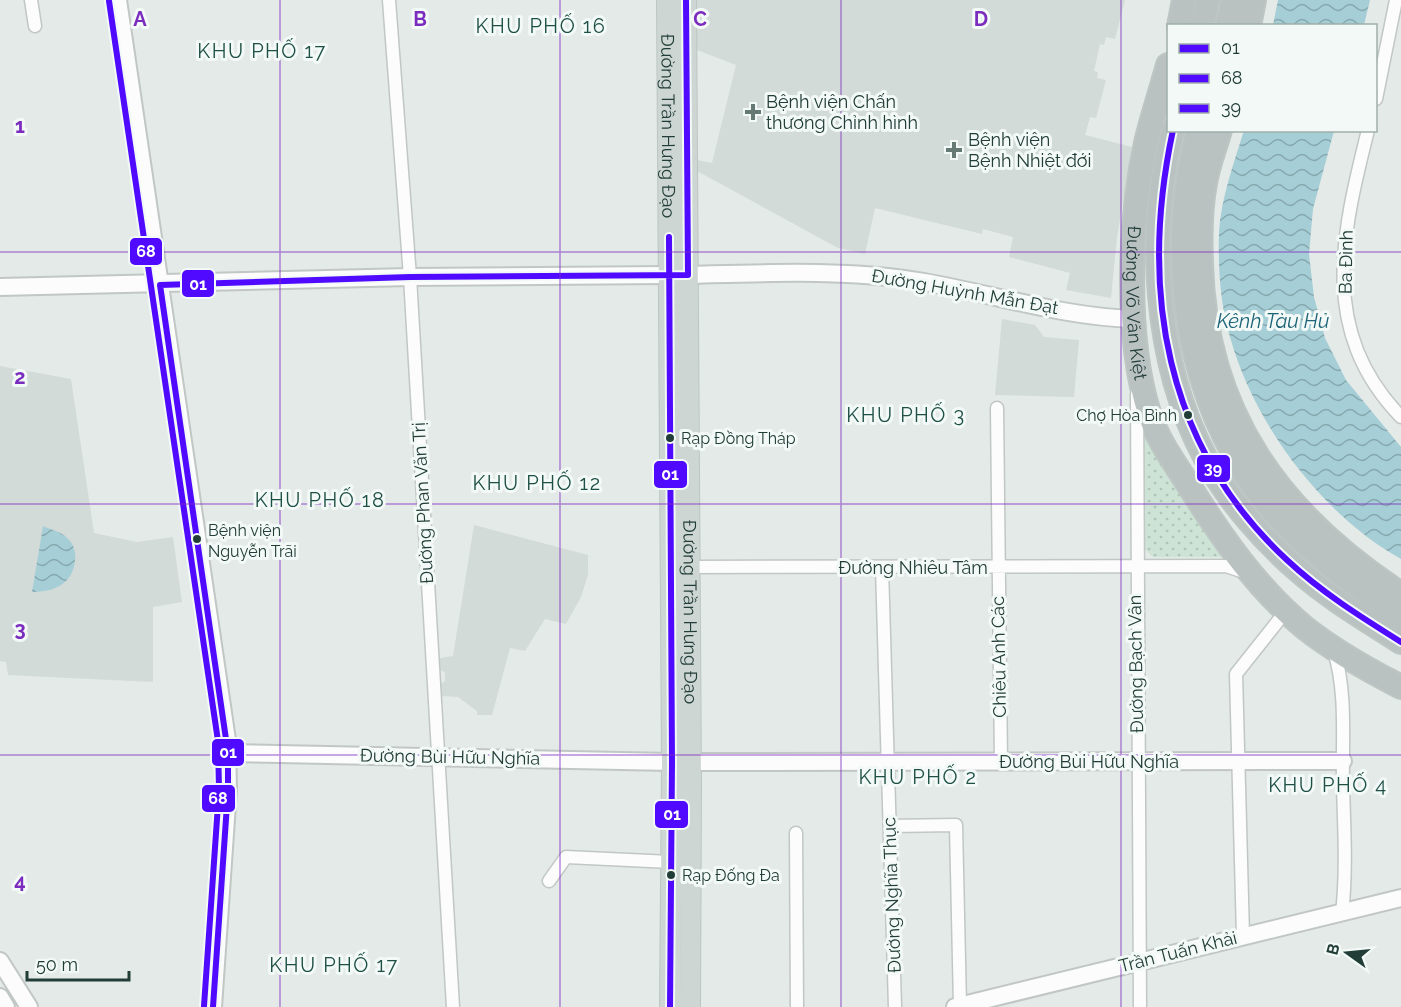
<svg xmlns="http://www.w3.org/2000/svg" width="1401" height="1007" font-family="Raleway,sans-serif">
<defs>
<pattern id="green-dots" width="8" height="8" patternUnits="userSpaceOnUse" patternTransform="scale(1.5)"><rect width="8" height="8" fill="#cde3d5"/><path d="M2 2h.1M6 6h.1" fill="none" stroke="#b0c4b7" stroke-width="1.8" stroke-linecap="round"/></pattern>
<pattern id="water-waves" width="16" height="10" patternUnits="userSpaceOnUse" patternTransform="scale(1.5)"><rect width="16" height="10" fill="#a6ced7"/><path d="M0 5q4-4 8 0t8 0" fill="none" stroke="#87a8af"/></pattern>
</defs>
<rect width="100%" height="100%" fill="#e4eae7"/>
<path fill="#d2dbd7" d="M697,0H1125L1115,39L1106,37L1104,45L1100,44L1094,71L1098,72L1097,78L1106,80L1096,118L1090,117L1085,135L1132,147L1117,237L1111,298L1066,290L1070,273L1009,257L1013,237L983,229L982,234L875,208L865,254L838,248L697,171V160L712,163L736,65L697,50Z
M1002,319L1035,325L1044,337L1079,340L1074,397L995,395Z
M0,366L71,379L94,533L137,542L173,537L182,602L153,607V682L8,675L6,662L0,661Z
M474,525L588,555V575L581,597L566,624L545,619L525,651L510,648L492,715H477V711L458,697L442,696L441,684L445,681V672L440,670V658L453,656Z"/>
<path fill="url(#green-dots)" d="M1142,420L1232,557H1153L1142,547Z"/>
<path fill="url(#water-waves)" d="M1278,0H1370L1364,25H1273Z
M1244,130L1334,131L1313,209L1309,254L1314,297L1325,338L1346,380L1401,447V559C1322,515 1254,424 1230,337C1220,304 1218,267 1219,232C1221,198 1234,163 1244,130Z
M43,526C52,530 62,532 68,539C74,544 76,553 75,560C73,584 54,592 32,592Z"/>
<g fill="none" stroke-linecap="round" stroke-linejoin="round">
<defs>
<path id="street" d="M31,0L35,26
M389,0L410,277L453,1007
M1376,99L1396,0
M1368,130C1342,234 1318,331 1401,417
M1137,394L1140,1007
M997,408L1001,762
M690,567L1226,566L1247,573
M882,568L895,1007
M1334,651C1347,693 1342,740 1343,784C1344,827 1347,870 1342,913
M890,826L956,825L960,1006
M796,833L797,1007
M549,881L566,857L671,862
M1243,936L1236,674L1286,611"/>
<path id="secondary" d="M118,0L227,740L228,790L213,1007
M688,275C766,273 847,269 924,282C993,294 1063,317 1134,319
M0,287L410,277L668,275
M228,753L672,762
M691,762L1343,761
M0,961L29,1007
M0,997L6,1007
M955,1007L1401,898"/>
<g id="primary">
<path id="s1" d="M667,0L672,762L670,1007"/>
<path id="s2" d="M686,0L691,785L690,1007"/>
</g>
<g id="highway">
<path d="M1179,26L1184,0"/>
<path d="M1202,26L1208,0"/>
<path d="M1227,26L1233,0"/>
<path d="M1249,26L1254,0"/>
<path id="s3" d="M1168,65C1161,91 1152,117 1146,143C1129,221 1125,337 1149,413C1157,439 1174,462 1188,484C1220,535 1257,589 1305,628C1334,651 1368,670 1401,687"/>
<path d="M1173,130C1146,232 1155,363 1205,457C1227,499 1264,541 1300,572C1331,599 1367,620 1401,642"/>
<path d="M1198,130C1168,248 1182,374 1247,477C1283,533 1347,581 1401,617"/>
<path d="M1220,130C1215,148 1208,165 1205,183C1200,209 1200,238 1201,264C1205,413 1280,515 1401,594"/>
</g>
</defs>
<use href="#street" stroke="#c1c7c4" stroke-width="15"/>
<use href="#secondary" stroke="#c0c7c4" stroke-width="20"/>
<use href="#primary" stroke="#bdc6c3" stroke-width="22"/>
<use href="#highway" stroke="#bdc6c3" stroke-width="26"/>
<use href="#street" stroke="#fbfcfb" stroke-width="12"/>
<use href="#secondary" stroke="#fbfcfb" stroke-width="16"/>
<use href="#primary" stroke="#cdd6d3" stroke-width="20"/>
<use href="#highway" stroke="#bac2c1" stroke-width="22"/>
<defs>
<path id="bus-1" d="M669,237L672,762L670,1007
M213,1007L228,790V753L160,285L410,277L688,275L686,0"/>
<path id="bus-2" d="M109,1L218,741L219,790L204,1006"/>
<path id="bus-3" d="M1173,130C1139,289 1164,446 1287,560C1321,592 1361,617 1401,642"/>
</defs>
<use href="#bus-1" stroke="#f2f9f6" stroke-width="10"/>
<use href="#bus-2" stroke="#f2f9f6" stroke-width="10"/>
<use href="#bus-3" stroke="#f2f9f6" stroke-width="10"/>
<use href="#bus-1" stroke="#4f0aff" stroke-width="6"/>
<use href="#bus-2" stroke="#4f0aff" stroke-width="6"/>
<use href="#bus-3" stroke="#4f0aff" stroke-width="6"/>
</g>
<path fill="none" stroke="#7b2cbf" stroke-width="1.5" stroke-opacity="0.55" d="M280,0V1007M560,0V1007M841,0V1007M1121,0V1007M0,252H1401M0,504H1401M0,755H1401"/>
<g fill="#667a75" stroke="#f2f9f6" stroke-width="2">
<path d="M750 103h6v6h6v6h-6v6h-6v-6h-6v-6h6z"/>
<path d="M951 141h6v6h6v6h-6v6h-6v-6h-6v-6h6z"/>
</g>
<g fill="#223d37" stroke="#f2f9f6" stroke-width="2">
<circle cx="1188" cy="415" r="5"/>
<circle cx="670" cy="438" r="5"/>
<circle cx="197" cy="539" r="5"/>
<circle cx="671" cy="875" r="5"/>
</g>
<g text-anchor="middle" stroke-width="6" stroke-linejoin="round" paint-order="stroke">
<g font-size="16" fill="#223d37" stroke="#f2f9f6" text-anchor="start">
<text x="1177" y="421" text-anchor="end">Chợ Hòa Bình</text>
<text x="681" y="444">Rạp Đồng Tháp</text>
<text x="208" y="536">Bệnh viện<tspan x="208" dy="21">Nguyễn Trãi</tspan></text>
<text x="682" y="881">Rạp Đống Đa</text>
</g>
<g font-size="18" fill="#223d37" stroke="#f2f9f6" text-anchor="start">
<text x="766" y="108">Bệnh viện Chấn<tspan x="766" dy="21">thương Chỉnh hình</tspan></text>
<text x="968" y="146">Bệnh viện<tspan x="968" dy="21">Bệnh Nhiệt đới</tspan></text>
</g>
<g font-size="18" fill="#223d37" stroke="#f2f9f6">
<text dy="6" stroke="none"><textPath href="#s1" startOffset="126">Đường Trần Hưng Đạo</textPath></text>
<text transform="translate(1346 262) rotate(-89)" y="6">Ba Đình</text>
<text transform="translate(965 292) rotate(10)" y="6">Đường Huỳnh Mẫn Đạt</text>
<text dy="6" stroke="none"><textPath href="#s3" startOffset="242">Đường Võ Văn Kiệt</textPath></text>
<text transform="translate(423 503) rotate(-93)" y="6">Đường Phan Văn Trị</text>
<text x="913" y="574">Đường Nhiêu Tâm</text>
<text dy="6" stroke="none"><textPath href="#s2" startOffset="612">Đường Trần Hưng Đạo</textPath></text>
<text transform="translate(999 657) rotate(-91)" y="6">Chiêu Anh Các</text>
<text transform="translate(1136 664) rotate(-91)" y="6">Đường Bạch Vân</text>
<text transform="translate(450 757) rotate(1)" y="6">Đường Bùi Hữu Nghĩa</text>
<text x="1089" y="768">Đường Bùi Hữu Nghĩa</text>
<text transform="translate(892 895) rotate(-92)" y="6">Đường Nghĩa Thục</text>
<text transform="translate(1178 952) rotate(-14)" y="6">Trần Tuấn Khải</text>
</g>
<g font-size="20" letter-spacing="1.5" fill="#1e4f45" stroke="#f2f9f6">
<text x="541" y="33">KHU PHỐ 16</text>
<text x="262" y="58">KHU PHỐ 17</text>
<text x="906" y="422">KHU PHỐ 3</text>
<text x="537" y="490">KHU PHỐ 12</text>
<text x="320" y="507">KHU PHỐ 18</text>
<text x="918" y="784">KHU PHỐ 2</text>
<text x="1328" y="792">KHU PHỐ 4</text>
<text x="334" y="972">KHU PHỐ 17</text>
</g>
<g font-size="20" font-style="italic" fill="#1d6478" stroke="#f2f9f6">
<text x="1273" y="328">Kênh Tàu Hủ</text>
</g>
</g>
<g font-size="20" text-anchor="middle" font-weight="bold" fill="#7b2cbf" stroke="#f2f9f6" stroke-width="6" stroke-linejoin="round" paint-order="stroke">
<text x="140" y="26">A</text>
<text x="420" y="26">B</text>
<text x="700" y="26">C</text>
<text x="981" y="26">D</text>
<text x="20" y="133">1</text>
<text x="20" y="384">2</text>
<text x="20" y="636">3</text>
<text x="20" y="888">4</text>
</g>
<g stroke="#f2f9f6" stroke-width="2">
<rect x="129" y="237" width="34" height="29" rx="6" fill="#4f0aff"/>
<rect x="181" y="269" width="34" height="29" rx="6" fill="#4f0aff"/>
<rect x="1196" y="454" width="35" height="29" rx="6" fill="#4f0aff"/>
<rect x="653" y="460" width="35" height="29" rx="6" fill="#4f0aff"/>
<rect x="211" y="738" width="34" height="29" rx="6" fill="#4f0aff"/>
<rect x="201" y="784" width="35" height="29" rx="6" fill="#4f0aff"/>
<rect x="654" y="800" width="35" height="29" rx="6" fill="#4f0aff"/>
</g>
<g font-size="16" text-anchor="middle" font-weight="bold" fill="#fff">
<text x="146" y="257">68</text>
<text x="198" y="290">01</text>
<text x="1213" y="474">39</text>
<text x="670" y="480">01</text>
<text x="228" y="758">01</text>
<text x="218" y="804">68</text>
<text x="672" y="820">01</text>
</g>
<rect x="1167" y="24" width="210" height="108" fill="#f2f9f6" stroke="#9faeaa" stroke-width="1.5"/>
<rect x="1179" y="44" width="30" height="9" fill="#4f0aff" stroke="#9faeaa" stroke-width="1.5"/>
<text x="1221" y="54" font-size="18" fill="#223d37">01</text>
<rect x="1179" y="74" width="30" height="9" fill="#4f0aff" stroke="#9faeaa" stroke-width="1.5"/>
<text x="1221" y="84" font-size="18" fill="#223d37">68</text>
<rect x="1179" y="104" width="30" height="9" fill="#4f0aff" stroke="#9faeaa" stroke-width="1.5"/>
<text x="1221" y="114" font-size="18" fill="#223d37">39</text>
<g transform="translate(1347 953) rotate(285)" stroke="#f2f9f6" stroke-width="4.5" paint-order="stroke">
<path d="M0-4.5L10 22L0 15L-10 22Z" fill="#223d37"/>
<text y="-9" font-size="16" font-weight="bold" text-anchor="middle" fill="#223d37">B</text>
</g>
<path d="M27 971v9h102v-9" fill="none" stroke="#223d37" stroke-width="3"/>
<text x="36" y="971" font-size="18" fill="#223d37" stroke="#f2f9f6" stroke-width="4.5" paint-order="stroke">50 m</text>
</svg>
